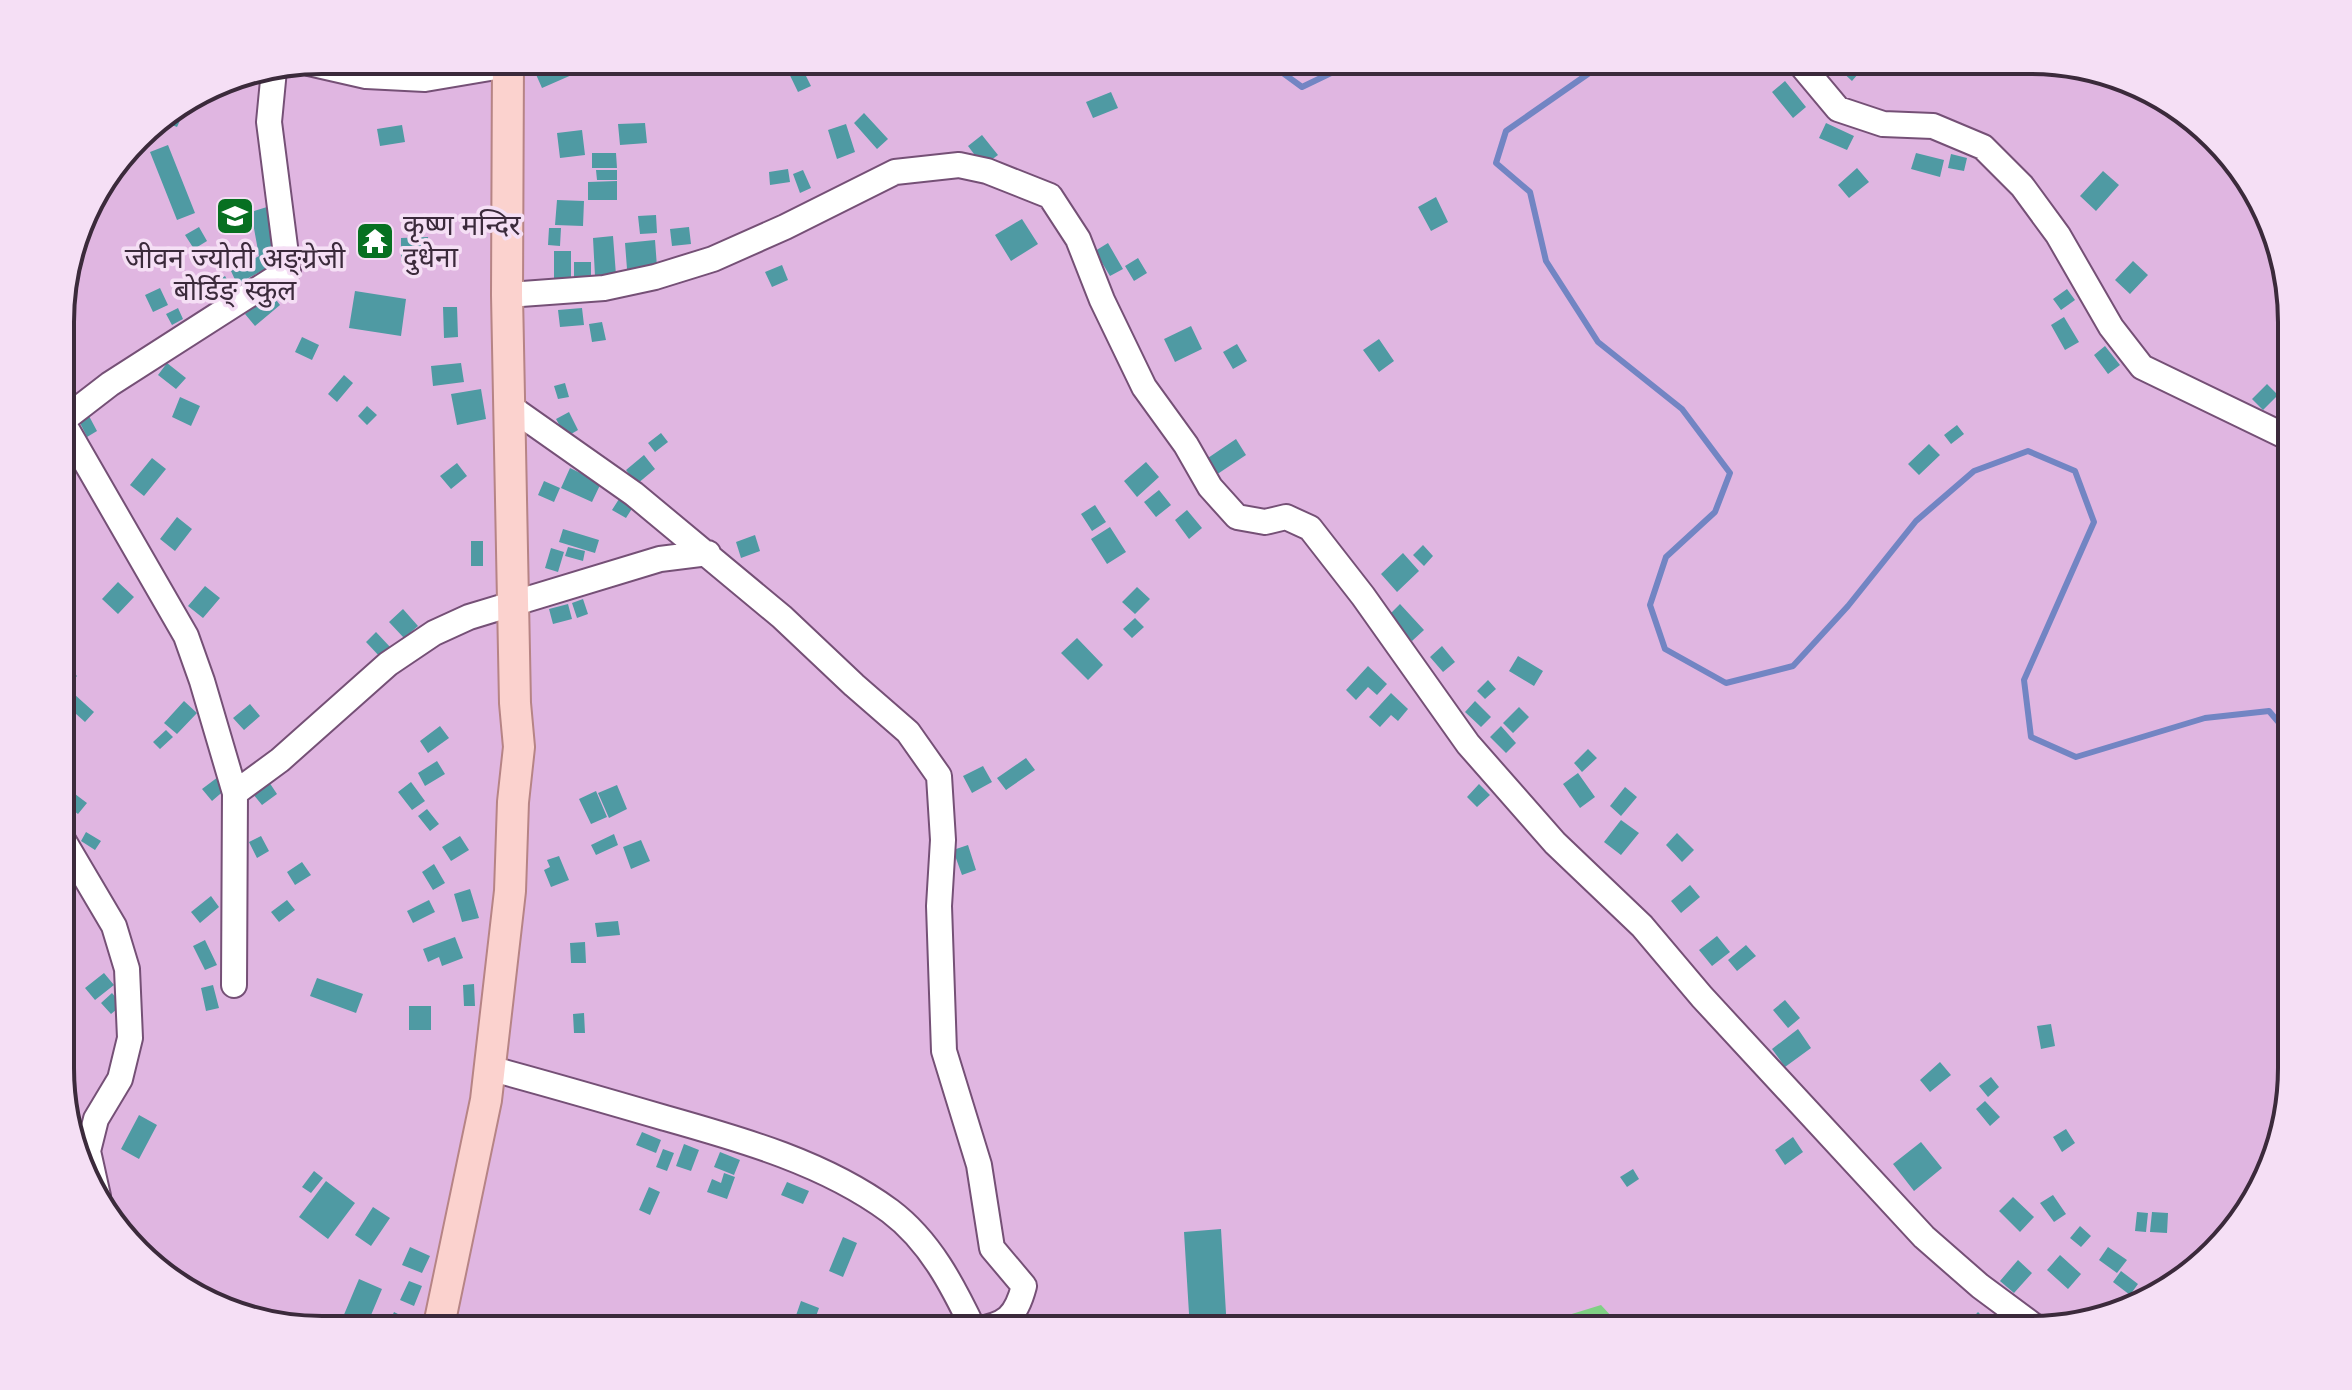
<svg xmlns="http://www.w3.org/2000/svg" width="2352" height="1390" font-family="Arial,'Noto Sans Devanagari',sans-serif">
<rect width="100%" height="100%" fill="#e0b6e1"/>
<path fill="#7fd084" d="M1601,1305L1624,1330H1552L1562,1317Z"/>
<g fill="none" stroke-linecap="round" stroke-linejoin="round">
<path stroke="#7285c3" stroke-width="6" d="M1265,60L1302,87L1358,60
M1608,60L1506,131L1496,163L1530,192L1546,261L1598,342L1682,409L1730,473L1715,512L1666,557L1650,605L1665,649L1726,683L1793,666L1848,606L1916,521L1974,471L2028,451L2075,471L2094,522L2024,680L2031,737L2076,757L2205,718L2269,711L2291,737"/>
</g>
<path fill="#4f9aa3" d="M559,60H569L574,74L542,88L534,70Z
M798,60L811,86L798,92L783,61Z
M1844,60H1870L1852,81L1837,67Z
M1670,64H1688L1687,73H1669Z
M1785,81L1806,107L1793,118L1772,92Z
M1111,92L1118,108L1093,118L1086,102Z
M189,101L177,127L162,121L165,116Z
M864,113L888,139L877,149L854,123Z
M645,123L647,143L620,145L618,124Z
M1826,123L1854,136L1847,150L1819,138Z
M846,124L855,152L837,159L828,130Z
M402,125L405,142L380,146L377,129Z
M582,130L585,155L560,158L557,133Z
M982,135L998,155L983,166L968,146Z
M168,145L195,213L177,220L150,152Z
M592,153H616L617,168H592Z
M1916,153L1944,160L1940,177L1911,169Z
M1951,154L1967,158L1964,171L1948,168Z
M1857,168L1869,182L1849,198L1838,185Z
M788,169L790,182L770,185L769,172Z
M596,170H617V180H597Z
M803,170L811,188L800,193L793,174Z
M2103,171L2119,185L2096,211L2080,196Z
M617,181V200H588V182Z
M1436,197L1448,222L1431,231L1418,207Z
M557,200L584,201L583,226L555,225Z
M267,207L277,263L237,284L231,271L259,256L251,212Z
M656,215L657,233L640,234L638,216Z
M1022,219L1038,244L1011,261L995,235Z
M199,227L207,241L194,249L185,235Z
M689,227L691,244L672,246L670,229Z
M549,228H561L560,246L548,245Z
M613,236L616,275L595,276L593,238Z
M428,237L429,261L401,262V238Z
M655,240L657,267L627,269L625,243Z
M1108,243L1123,269L1110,276L1095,251Z
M554,251H571V281L554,280Z
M1138,258L1147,273L1134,281L1125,266Z
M2133,261L2148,275L2130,294L2115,280Z
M574,262H591V276L574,277Z
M782,265L788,280L772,287L765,272Z
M225,276L232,289L213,299L206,287Z
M160,288L168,305L153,312L145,295Z
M2067,289L2075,300L2061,310L2053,299Z
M355,291L406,299L401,336L349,328Z
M271,293L280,305L255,326L245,314Z
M443,307H457L458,337L444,338Z
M178,308L183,319L172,325L166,314Z
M582,308L584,325L560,327L558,310Z
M2064,317L2079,342L2065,350L2051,325Z
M602,322L606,340L592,342L589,324Z
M1191,326L1202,349L1175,362L1164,339Z
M302,337L319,345L312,360L295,352Z
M1379,339L1394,361L1379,372L1363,350Z
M1237,344L1247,361L1233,369L1223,352Z
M2105,346L2120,365L2108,374L2094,355Z
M167,363L186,378L176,389L158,375Z
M461,363L464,382L433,386L431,366Z
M344,375L353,383L337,402L328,394Z
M565,383L569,397L558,399L554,386Z
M2267,384L2278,395L2263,410L2252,399Z
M481,389L486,419L457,425L451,394Z
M180,397L200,406L191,426L172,417Z
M367,406L377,415L367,425L358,416Z
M569,412L578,430L566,437L556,419Z
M89,416L97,431L87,437L79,421Z
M1957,425L1964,434L1951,444L1944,435Z
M661,433L668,442L655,452L648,443Z
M1236,439L1246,455L1213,477L1202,462Z
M1929,444L1940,455L1919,475L1908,464Z
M644,455L655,469L637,484L626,470Z
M152,458L166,469L144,496L130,485Z
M1146,462L1159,477L1137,497L1124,481Z
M457,463L467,476L451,489L440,476Z
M570,468L601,483L592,502L561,488Z
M544,481L560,488L554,502L538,495Z
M1159,490L1171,505L1156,517L1144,502Z
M619,499L633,507L626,518L612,510Z
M1095,505L1106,522L1092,531L1081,514Z
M1187,510L1202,528L1189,539L1175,520Z
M177,517L192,529L175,551L160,539Z
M1110,527L1126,552L1107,564L1091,539Z
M563,529L599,540L595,553L559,542Z
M755,535L760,551L741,558L736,542Z
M471,541H483V566H471Z
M1423,545L1433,556L1424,566L1413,555Z
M568,547L585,551L583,561L565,556Z
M551,548L564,552L558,572L545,568Z
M1403,553L1419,571L1397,592L1381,574Z
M118,582L134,597L118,614L102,599Z
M205,586L220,598L203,618L188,606Z
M1137,587L1150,599L1135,614L1122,602Z
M583,599L588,614L577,618L572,603Z
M568,604L572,619L553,624L549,609Z
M1400,604L1424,630L1412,641L1389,615Z
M403,609L418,626L404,638L389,622Z
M1135,618L1144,627L1132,638L1123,629Z
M376,632L391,648L381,658L366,642Z
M1077,638L1103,665L1088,680L1061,653Z
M1442,646L1455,662L1443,672L1430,657Z
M1518,656L1543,671L1534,686L1509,671Z
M1368,666L1387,684L1377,695L1368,687L1356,700L1346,690Z
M69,668L77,676L62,693V676Z
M1488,680L1496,689L1485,699L1477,691Z
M1391,693L1408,709L1398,721L1391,715L1380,727L1369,717Z
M74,694L94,712L85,722L65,704Z
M184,701L197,713L177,734L164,723Z
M1475,701L1491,717L1481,727L1465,712Z
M250,704L260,716L244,730L233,718Z
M1519,707L1529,717L1513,733L1503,723Z
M440,726L449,738L428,753L420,741Z
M1501,726L1516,743L1506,753L1490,737Z
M166,730L173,737L160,749L153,742Z
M1588,749L1597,758L1582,772L1574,763Z
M1026,758L1035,770L1006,790L997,778Z
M437,761L445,774L425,786L418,773Z
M983,766L992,782L972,793L963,776Z
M1578,773L1595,797L1580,808L1563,784Z
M218,777L227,788L212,801L202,789Z
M269,782L277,794L262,805L253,794Z
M411,782L425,801L412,810L398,792Z
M1479,784L1490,795L1477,807L1467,797Z
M617,785L627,809L609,818L598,793Z
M1625,787L1637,797L1621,816L1610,806Z
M596,791L607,817L591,824L579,799Z
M75,794L87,803L78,814L66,805Z
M427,809L439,824L430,831L418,816Z
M1621,820L1639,833L1621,855L1604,842Z
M86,832L101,841L95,850L81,841Z
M1677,833L1694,850L1682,862L1666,845Z
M614,834L618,845L596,855L591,845Z
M261,836L269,851L257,858L249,842Z
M460,836L469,850L451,861L442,847Z
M641,840L650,861L631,869L623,847Z
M968,845L976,870L962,875L953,850Z
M559,856L569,880L551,887L544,870L550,867L547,860Z
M302,862L311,875L295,885L287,872Z
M434,864L445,883L433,890L422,872Z
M1690,885L1700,897L1681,913L1671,901Z
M470,889L479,918L462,922L454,894Z
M211,896L219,907L200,923L191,912Z
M287,900L295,910L279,922L271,912Z
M429,900L435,912L413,923L407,911Z
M618,921L620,935L597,937L595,923Z
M1717,936L1730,952L1712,966L1699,950Z
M455,937L463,958L442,966L439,957L428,962L423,949Z
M205,940L217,965L205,970L193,946Z
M585,942L586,963H571L570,943Z
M1746,945L1756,956L1737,971L1728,960Z
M104,973L114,985L95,1000L85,988Z
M317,978L363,994L356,1013L310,996Z
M474,984L475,1006H464L463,985Z
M213,985L219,1008L206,1011L201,988Z
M112,993L122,1005L111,1014L101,1003Z
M1785,1000L1800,1018L1788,1028L1773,1010Z
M409,1006H431V1030H409Z
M584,1013L585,1033H574L573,1014Z
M2051,1024L2055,1046L2041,1049L2037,1026Z
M1798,1029L1811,1048L1785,1067L1772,1049Z
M1940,1062L1951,1075L1930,1092L1920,1080Z
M1991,1077L1999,1087L1988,1097L1979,1086Z
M1985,1101L2000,1117L1990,1126L1976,1109Z
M139,1115L157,1125L139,1159L121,1149Z
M2066,1129L2075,1143L2062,1152L2053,1137Z
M642,1132L661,1140L656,1153L636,1145Z
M1793,1137L1803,1152L1785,1165L1775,1150Z
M1921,1142L1942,1168L1914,1191L1893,1164Z
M684,1144L699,1150L691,1171L676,1166Z
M663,1149L674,1153L667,1171L656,1167Z
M720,1152L740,1160L734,1175L714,1167Z
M1633,1169L1639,1179L1627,1187L1620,1177Z
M314,1171L323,1178L311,1193L302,1187Z
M724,1173L735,1177L727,1199L707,1192L712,1179L721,1183Z
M326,1181L355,1203L328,1239L299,1217Z
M787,1182L809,1191L803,1204L781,1195Z
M649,1187L660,1192L650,1215L639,1210Z
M2053,1195L2066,1214L2054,1222L2040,1203Z
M2013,1197L2034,1217L2020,1232L1999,1211Z
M373,1207L390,1218L371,1246L355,1235Z
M2137,1212L2148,1213L2146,1232L2135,1231Z
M2152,1212L2168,1213L2167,1233L2150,1232Z
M2080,1226L2091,1236L2081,1247L2070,1238Z
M1221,1229L1227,1330H1190L1184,1232Z
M843,1237L857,1243L843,1277L829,1271Z
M410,1247L430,1256L422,1273L402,1265Z
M2108,1247L2127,1260L2117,1273L2099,1260Z
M2060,1255L2081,1274L2068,1289L2047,1270Z
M2018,1260L2032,1273L2014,1293L2000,1281Z
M2121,1271L2138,1284L2130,1295L2113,1282Z
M359,1279L382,1289L366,1327L343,1317Z
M409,1281L422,1286L414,1306L400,1300Z
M801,1301L819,1308L811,1330H791Z
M394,1312L408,1319L403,1330H386Z
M1978,1312L1991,1325L1987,1329H1962Z"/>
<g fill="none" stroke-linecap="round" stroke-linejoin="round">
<defs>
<path id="minor" d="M1797,60L1838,109L1883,124L1933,126L1983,147L2022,186L2058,235L2111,327L2142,367L2291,439
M309,63L366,76L425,79L508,65
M507,295L604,288L655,277L713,259L785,227L895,172L959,165L987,171L1050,196L1078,239L1102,300L1144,387L1186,445L1210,487L1237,517L1265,522L1286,517L1310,528L1363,596L1468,744L1555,843L1642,926L1702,997L1924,1237L1980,1286L2038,1329
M509,406L634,494L782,617L854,685L908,732L939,776L943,840L939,906L944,1051L979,1165L992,1248L1024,1286C1016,1317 1006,1325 975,1330
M62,421L186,636L202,681L235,793L234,985
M62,421L110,384L288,270L269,122L274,70
M235,793L280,760L388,664L434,633L469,617L660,559L708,553
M62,838L114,926L127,969L130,1038L120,1079L96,1119L88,1151L98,1196
M489,1068C548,1084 607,1101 665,1118C743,1140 825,1163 890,1211C930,1241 953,1286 974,1330"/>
<path id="major" d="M438,1330L486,1100L510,891L513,802L519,747L515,703L507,295L508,60"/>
</defs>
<use href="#minor" stroke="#755076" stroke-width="28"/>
<use href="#major" stroke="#b68485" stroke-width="34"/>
<use href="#minor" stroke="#fff" stroke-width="24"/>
<use href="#major" stroke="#fbd2ce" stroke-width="30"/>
</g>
<defs>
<symbol id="school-square" viewBox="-11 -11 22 22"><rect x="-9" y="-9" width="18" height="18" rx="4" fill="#077021" stroke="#f5dff5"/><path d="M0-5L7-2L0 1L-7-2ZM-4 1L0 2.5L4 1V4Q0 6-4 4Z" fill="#fff"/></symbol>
<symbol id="temple-square" viewBox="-11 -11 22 22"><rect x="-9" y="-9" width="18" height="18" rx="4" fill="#077021" stroke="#f5dff5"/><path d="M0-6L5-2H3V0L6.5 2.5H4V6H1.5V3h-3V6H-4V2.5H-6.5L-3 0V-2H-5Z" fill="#fff"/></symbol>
</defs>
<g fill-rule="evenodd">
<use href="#school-square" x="213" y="194" width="44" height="44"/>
<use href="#temple-square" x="353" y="219" width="44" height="44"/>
</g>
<g text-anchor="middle" stroke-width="7" stroke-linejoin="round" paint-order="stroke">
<g font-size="28" fill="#3b2a3b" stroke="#f5dff5" text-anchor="start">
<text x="403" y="235">कृष्ण मन्दिर<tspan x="403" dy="32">दुधेना</tspan></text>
<text x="235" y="268" text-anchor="middle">जीवन ज्योती अङ्ग्रेजी<tspan x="235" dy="32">बोर्डिङ् स्कुल</tspan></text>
</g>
</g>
<path d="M0 0H2352V1390H0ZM322 74H2030A248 248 0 0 1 2278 322V1068A248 248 0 0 1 2030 1316H322A248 248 0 0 1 74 1068V322A248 248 0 0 1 322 74Z" fill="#f5dff5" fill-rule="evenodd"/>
<path fill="none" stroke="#3b2a3b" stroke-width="4" d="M322 74H2030A248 248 0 0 1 2278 322V1068A248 248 0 0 1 2030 1316H322A248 248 0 0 1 74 1068V322A248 248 0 0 1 322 74Z"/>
</svg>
